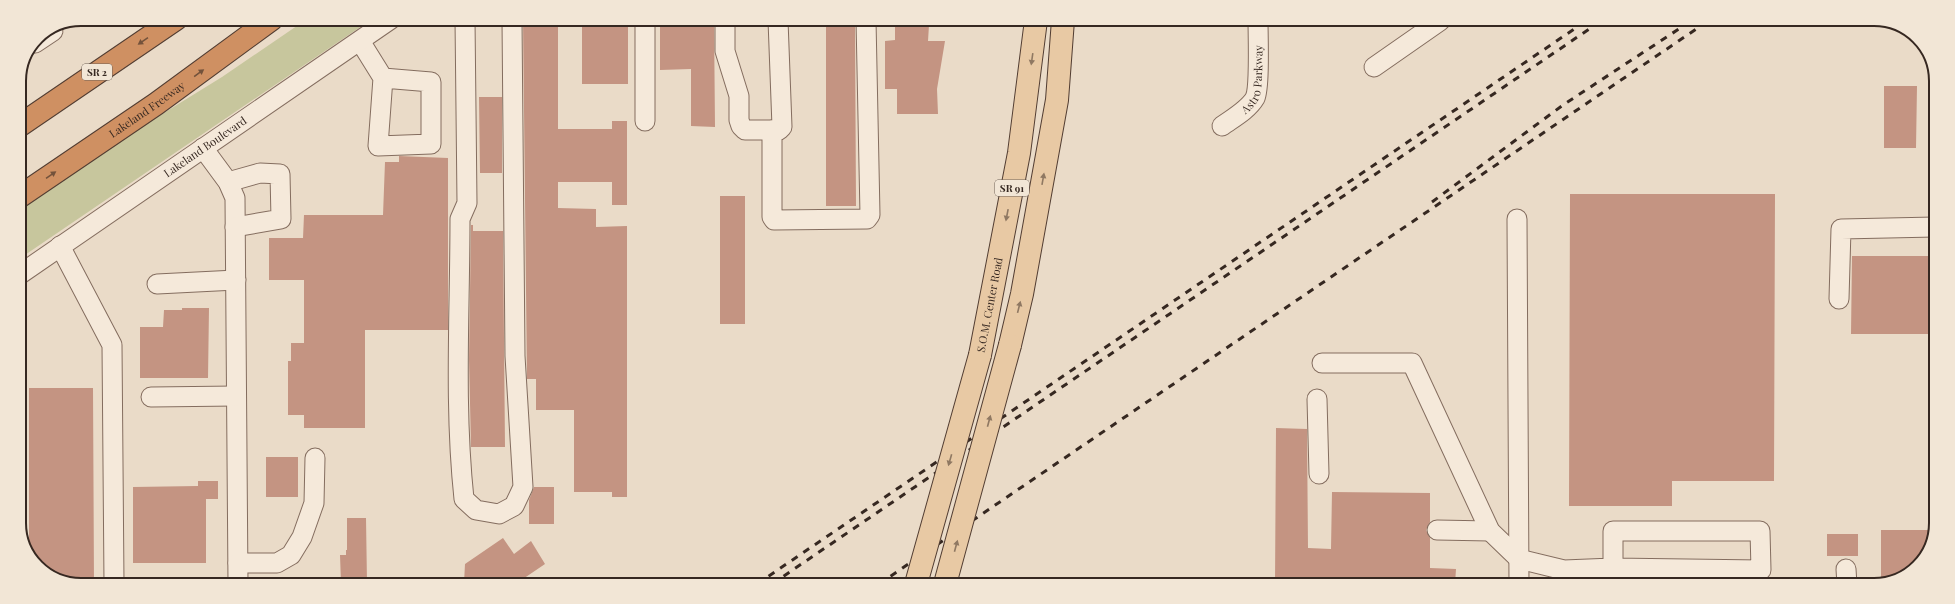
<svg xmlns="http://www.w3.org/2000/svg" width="1955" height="604" font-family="'Playfair Display',serif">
<rect width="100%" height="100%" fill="#eadbc8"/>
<path fill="#c7c69d" d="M307,19H372L19,259V206L91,158L222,77Z"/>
<path fill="#c49482" d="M523,20H558V129H612V121H627V205H612V182H558V208L596,209V227L627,226V497H612V492H574V410H536V379H527Z
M660,20H714L715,127L691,126V69L660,70Z
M826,25H855L856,206H826Z
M895,25H929L928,41H945L937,89L938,114H897V89H885V41L895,40Z
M582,27H628V84H582Z
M1884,86H1917L1916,148H1884Z
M479,97H502V173H480Z
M399,156L448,158V330H365V428H304V415H288V361H291V343H304V280H269V238H303L304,215H383L385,162H399Z
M1570,194H1775L1774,481H1672V506H1569Z
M720,196H745V324H720Z
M471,225H473V231H503L505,447H471L469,359Z
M1852,256H1935V334H1851Z
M182,308H209L208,378H140V327H163L164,310H182Z
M29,388H93L94,583H65L32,561L29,554Z
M1276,428L1307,429L1308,548L1331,549L1332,492L1430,493V522L1426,530L1430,538V568L1456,569L1455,584H1275Z
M266,457H298V497H266Z
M198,481H218V499H206V563H133V487L198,486Z
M534,487H554V524H529V500Z
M347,518H366L367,583H341L340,555H346V550H347Z
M1881,530H1934V539L1912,572L1881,583Z
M1827,534H1858V556H1827Z
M503,538L514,554L531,541L545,564L517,583H464L465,564Z"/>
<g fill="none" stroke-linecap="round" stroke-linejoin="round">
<defs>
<g id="minor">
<path d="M465,19L467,203L460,219C460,312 454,406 464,499L476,510L499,514L514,506L523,487L515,356L512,20"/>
<path d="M645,20V121"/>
<path d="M725,20V51L739,96V120L741,126L745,130H779L782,127L778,20"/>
<path d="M360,41L383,78L431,82V144L378,146L383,78"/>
<path d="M35,43L53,31"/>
<path d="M1374,67L1440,21"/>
<path id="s1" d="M1222,126C1233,118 1248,110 1255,98C1260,87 1258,35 1258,20"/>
<path d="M772,130V217L774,220L867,219L870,215L866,20"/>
<path d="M203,148L228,182L235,198L238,583"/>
<path d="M228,182L260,173L280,174L281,219L235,227"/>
<path d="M1517,219L1519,585"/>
<path d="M60,246L112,345L114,583"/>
<path id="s2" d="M19,275L391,19"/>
<path d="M157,284L236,280"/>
<path d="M1839,299L1841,229L1935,227"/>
<path d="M1322,363H1412L1490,531L1519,559L1564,570L1613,568V531H1760L1761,570L1613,568"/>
<path d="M151,397L236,396"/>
<path d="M1317,399L1319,474"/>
<path d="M1437,530L1490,531"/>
<path d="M238,563H277L291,555L302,537L314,503L315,458"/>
<path d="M1846,569L1847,585"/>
</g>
<g id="major">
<path d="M1010,345L1022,294L1057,100L1063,20"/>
<path id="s3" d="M980,355L1019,153L1036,20"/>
</g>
<g id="highway">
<path d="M19,126L176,19"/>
<path id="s4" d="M19,197L156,104L272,19"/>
</g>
</defs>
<use href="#minor" stroke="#846d5f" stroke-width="21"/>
<use href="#major" stroke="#523d32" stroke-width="24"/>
<use href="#highway" stroke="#523d32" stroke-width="24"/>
<use href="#minor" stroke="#f5e9da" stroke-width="19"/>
<use href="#major" stroke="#e8c9a4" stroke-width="22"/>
<use href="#highway" stroke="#cf9062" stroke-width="22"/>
<path stroke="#362821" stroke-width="3" stroke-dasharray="7 7" stroke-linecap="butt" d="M1432,202L1563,105L1691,21
M757,584L1586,21
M772,584L1601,21
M879,584L1708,21"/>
<defs>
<path id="major-bridge" d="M916,584L980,355
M945,584L1010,345"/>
</defs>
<use href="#major-bridge" stroke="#523d32" stroke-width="24" stroke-linecap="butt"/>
<use href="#major-bridge" stroke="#e8c9a4" stroke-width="22"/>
</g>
<defs><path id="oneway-solid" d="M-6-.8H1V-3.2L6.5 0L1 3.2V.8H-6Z"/></defs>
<g fill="#73523b">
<use href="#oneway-solid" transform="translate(143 41) rotate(146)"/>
<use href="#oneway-solid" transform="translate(199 73) rotate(-36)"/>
<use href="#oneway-solid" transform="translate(51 175) rotate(-34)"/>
</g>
<g fill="#8f7862">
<use href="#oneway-solid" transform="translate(1032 59) rotate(98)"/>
<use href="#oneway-solid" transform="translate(1043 179) rotate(-80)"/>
<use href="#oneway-solid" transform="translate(1007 215) rotate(101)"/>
<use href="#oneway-solid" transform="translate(1019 307) rotate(-76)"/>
<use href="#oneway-solid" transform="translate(989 421) rotate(-75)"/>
<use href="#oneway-solid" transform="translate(950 460) rotate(106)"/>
<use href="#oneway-solid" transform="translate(956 546) rotate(-75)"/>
</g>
<g text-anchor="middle" stroke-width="4" stroke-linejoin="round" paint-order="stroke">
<g fill="#f2e6d6" stroke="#6e6157" stroke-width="1">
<rect x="82" y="64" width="30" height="16" rx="3"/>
<rect x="995" y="180" width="34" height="16" rx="3"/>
</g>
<g font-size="10" font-weight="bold" fill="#362821">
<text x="97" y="76">SR 2</text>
<text x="1012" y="192">SR 91</text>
</g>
<g font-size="11" fill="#362821" stroke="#f2e6d6">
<text dy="4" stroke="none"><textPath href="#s1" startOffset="61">Astro Parkway</textPath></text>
<text dy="4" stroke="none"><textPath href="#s4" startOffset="155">Lakeland Freeway</textPath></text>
<text dy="4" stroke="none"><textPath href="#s2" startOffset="226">Lakeland Boulevard</textPath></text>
<text dy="4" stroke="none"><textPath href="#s3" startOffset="51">S.O.M. Center Road</textPath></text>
</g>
</g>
<path d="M0 0H1955V604H0ZM81 26H1874A55 55 0 0 1 1929 81V523A55 55 0 0 1 1874 578H81A55 55 0 0 1 26 523V81A55 55 0 0 1 81 26Z" fill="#f2e6d6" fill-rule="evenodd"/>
<path fill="none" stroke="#362821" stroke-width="2" d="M81 26H1874A55 55 0 0 1 1929 81V523A55 55 0 0 1 1874 578H81A55 55 0 0 1 26 523V81A55 55 0 0 1 81 26Z"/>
</svg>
